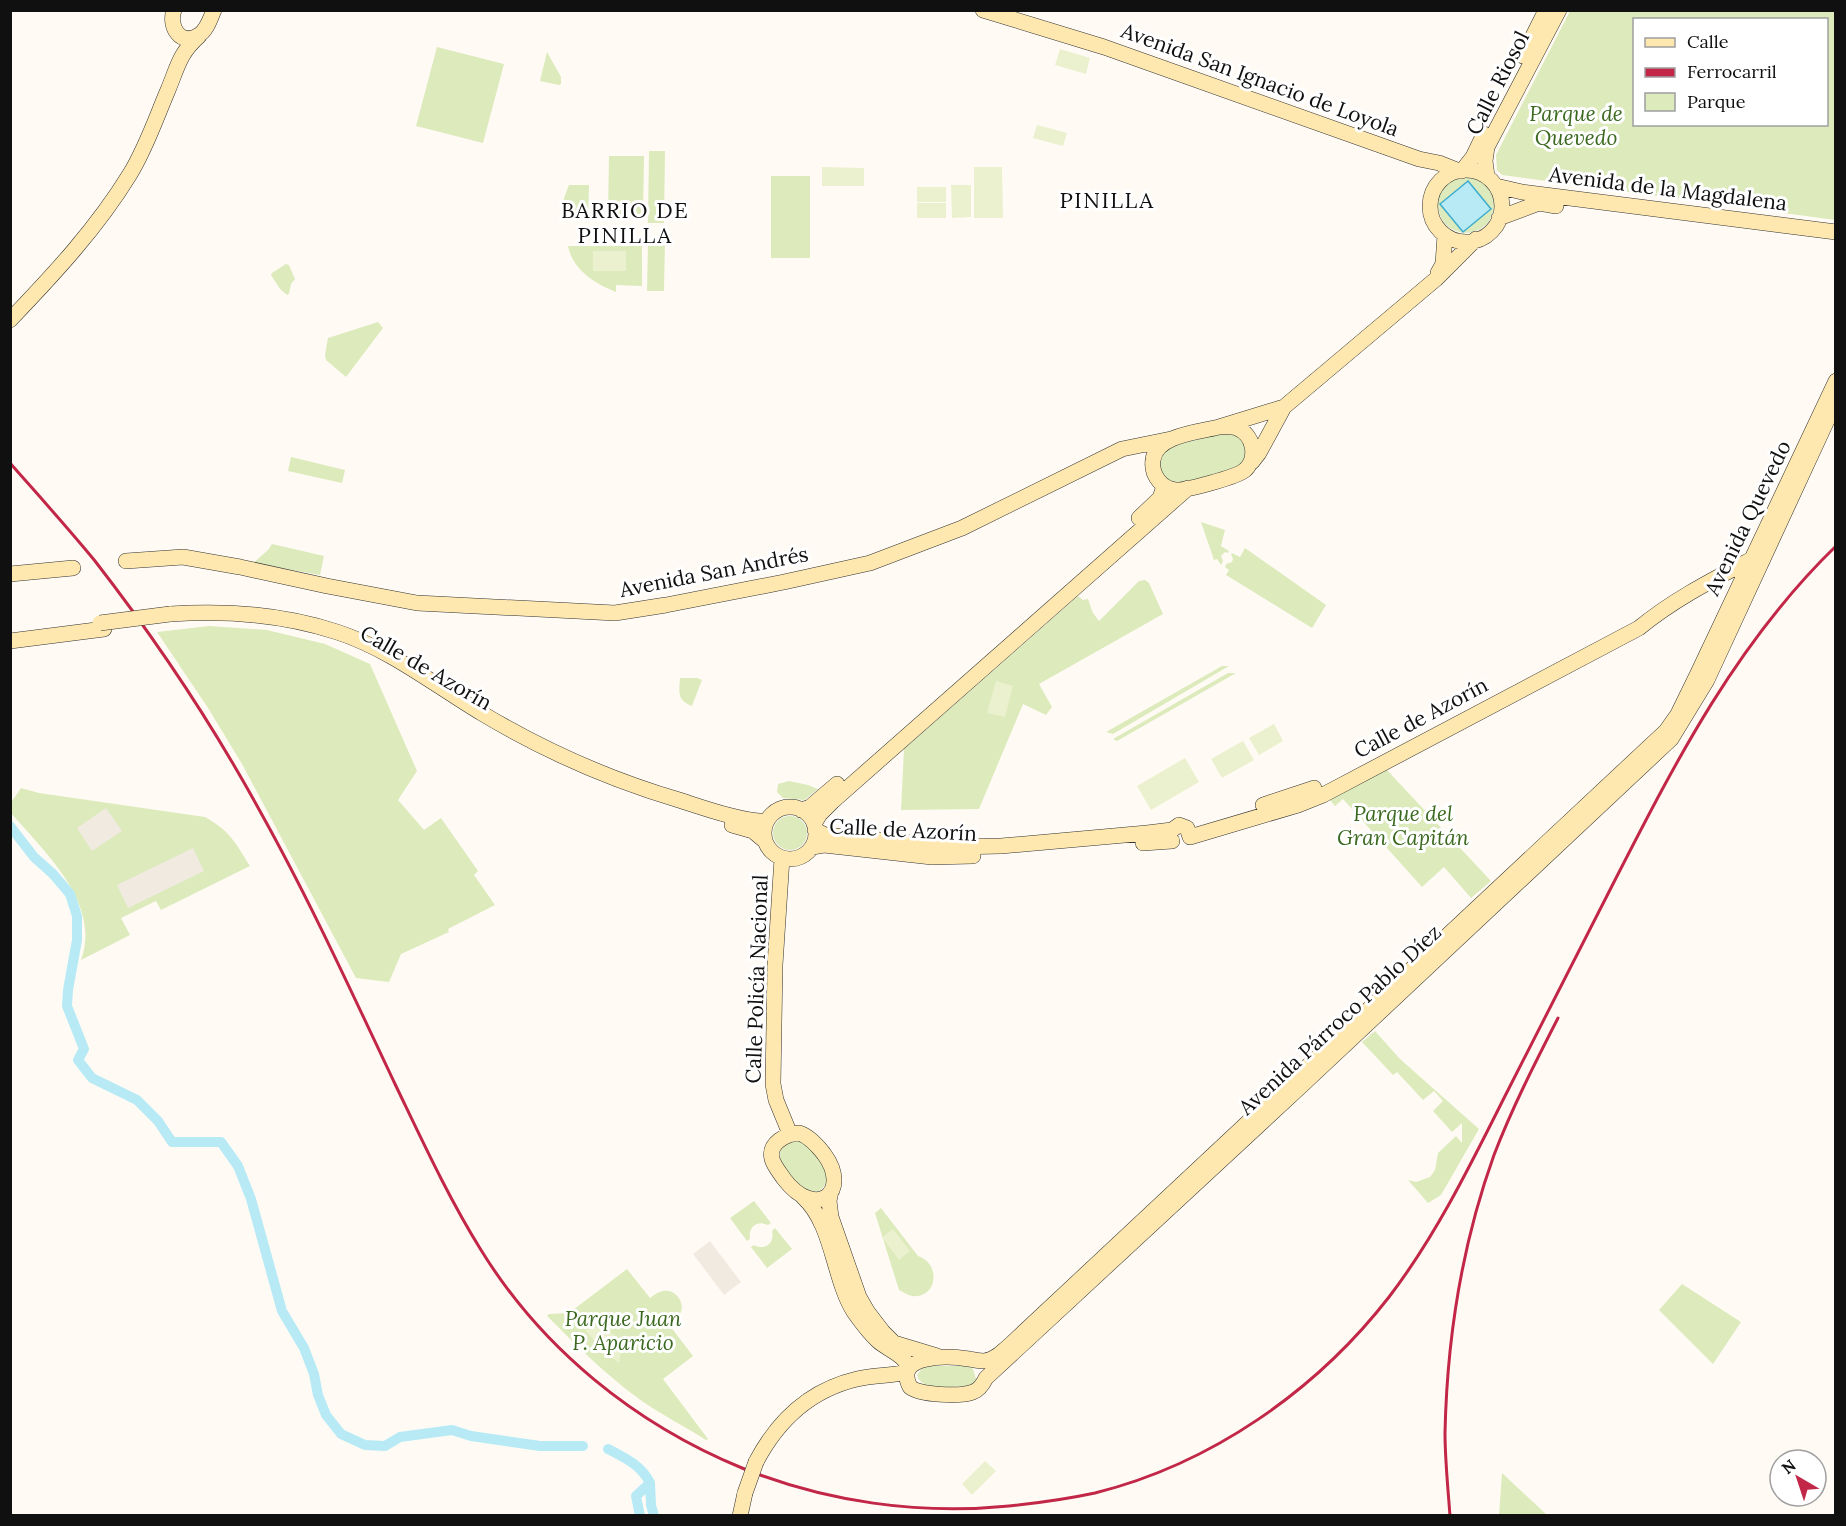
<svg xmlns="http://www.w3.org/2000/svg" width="1846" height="1526" font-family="Lora,serif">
<rect width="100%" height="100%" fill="#fffbf4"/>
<path fill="#dceabc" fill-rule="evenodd" d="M1570,11H1835V220L1502,175L1497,170L1496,155ZM1634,20H1826V124H1634Z
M437,47L504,64L483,143L416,126Z
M547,52L561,77V84L559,85L540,81Z
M649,151H665L664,223H648Z
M609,156H644L643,215H608Z
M771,176H810V258H771Z
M1438 205a28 28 0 1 1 56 0a28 28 0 1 1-56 0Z
M569,185H589L588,218H562L564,198Z
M648,242H665L664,291H647Z
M568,246H642V286L616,285V292C594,283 573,270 568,246Z
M286,264L289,265L295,279L291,284L289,294L287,295L280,289L271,275L272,273Z
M378,322L383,328L346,377L326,360L325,355L328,338Z
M1222,433C1225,433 1229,432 1232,433C1247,436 1251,457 1239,466C1231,473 1181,486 1172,482C1163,479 1162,472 1159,464L1164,451L1173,446Z
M291,457L345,470L342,483L288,471Z
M1201,522L1225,530L1221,546L1229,551L1228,553L1225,552L1221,556L1223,561L1221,565L1217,559L1214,560Z
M272,544L324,556L320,575L253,563L268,550Z
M1245,548L1326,605L1312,628L1226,575L1229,570L1225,567L1226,564L1232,562L1233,559L1231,554L1232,553L1240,557Z
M1145,580L1149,583L1163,614L1039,684L1052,707L1046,715L1023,704L979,809L901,810L904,749L1078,596L1083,600L1088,599L1093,613L1099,621L1139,581Z
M209,626L267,630L325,644L370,664L417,771L398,800L424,830L441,818L478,871L474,875L495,905L448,929L449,932L401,954L389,982L356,978L242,764L208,708L157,632Z
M1222,666H1229L1113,734L1106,732Z
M1228,673H1236L1117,741L1113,739Z
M680,678H697L702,680L692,706C677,700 679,693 680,678Z
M1385,768L1491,881L1471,898L1444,867L1422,887L1343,799L1335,806L1329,799Z
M789,781L808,785L818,789L804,800L783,798L777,792L778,784Z
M21,788L39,793L205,817C230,831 235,842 250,866L161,910L156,901L121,918L130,935L81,960C102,903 44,852 11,813L10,804Z
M773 833a17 17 0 1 1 34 0a17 17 0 1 1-34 0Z
M1375,1031L1400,1059L1479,1129L1441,1195L1428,1203L1408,1180L1416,1182L1430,1177L1435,1170L1438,1153L1456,1136L1462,1143V1123L1452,1132L1433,1111L1443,1101L1434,1091L1423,1100L1397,1072L1393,1075L1362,1042Z
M798,1140C815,1146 840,1178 818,1192L804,1190C790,1175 761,1149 798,1140Z
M754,1201L771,1223L768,1225C757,1220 748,1227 750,1239L747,1241L730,1218Z
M881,1208L918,1256C942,1264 937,1299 912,1296C908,1295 903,1292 899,1290L875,1213Z
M775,1228L792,1249L767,1268L751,1247L754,1245C765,1251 775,1243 772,1231Z
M627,1269L650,1298C654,1295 658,1292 663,1291C676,1289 686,1303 680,1314C678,1319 674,1322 670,1326L693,1356L663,1379L708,1439L706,1440C684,1426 660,1414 639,1399C605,1374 576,1345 547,1316L549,1314L569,1313Z
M1682,1284L1741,1322L1713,1364L1659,1310Z
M926,1366H967L973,1369L976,1379L973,1384L968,1386C952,1386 922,1393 917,1375L923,1367Z
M1502,1473L1547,1515H1499Z"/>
<path fill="#ebf1ce" d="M1060,49L1090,58L1086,74L1055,65Z
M1037,125L1067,133L1063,146L1033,138Z
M822,167L864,168V186H822Z
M974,167H1002L1003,218H974Z
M951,185H971V217L952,218Z
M917,187H946V202H917Z
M917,203H946V218H917Z
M593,251H626V271H593Z
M996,681L1013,686L1005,717L987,713Z
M1274,724L1283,741L1259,755L1249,738Z
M1243,741L1254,760L1222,778L1211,759Z
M1185,758L1199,782L1151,810L1137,786Z
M893,1229L910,1251L899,1260L882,1237Z
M598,1327C618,1333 623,1342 619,1363L598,1345L585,1330Z
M985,1461L996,1471L972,1495L962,1484Z"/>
<path fill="#f0eae1" d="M106,808L122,831L92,851L77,828Z
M193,848L204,871L128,908L117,885Z
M710,1241L741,1282L724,1295L693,1254Z"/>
<path fill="#b8eaf6" stroke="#3fadce" stroke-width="1.5" d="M1468,181L1491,209L1463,232L1440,204Z"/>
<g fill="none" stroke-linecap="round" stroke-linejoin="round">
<path stroke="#b8eaf6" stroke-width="10" d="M10,826L34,857L53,874L70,894L77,916V940L68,990L67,1006L84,1049L78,1060L92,1078L137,1100L158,1121L172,1142H221L238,1166L251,1199L282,1311L304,1348L314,1374L318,1395L326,1415L341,1434L365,1445L385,1446L400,1437L452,1430L471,1436L540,1446H583
M608,1449C625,1458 641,1465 650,1483L636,1496L640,1516
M650,1483L651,1505L654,1516"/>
<defs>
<path id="secondary" d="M174,10C168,27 181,47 199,35C207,30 210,19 214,10
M983,10L1104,47L1419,159L1439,163L1459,171
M1523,56L1546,10
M1430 206a36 36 0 1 1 72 0a36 36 0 1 1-72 0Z
M1462,171L1473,157L1484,134
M1487,176L1485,161L1487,147L1559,10
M1496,186L1522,192L1836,232
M1499,218L1539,203L1556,206
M1438,273L1443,264L1445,235
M10,320C54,274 97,228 130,174C146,148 156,118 168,90C178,66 179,54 199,36
M1836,381L1698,673L1678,714L1666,731L1011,1344C1003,1351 994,1361 983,1361C978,1361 974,1360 969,1359C950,1356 893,1353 910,1387C920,1395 960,1397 973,1392C979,1390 983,1384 986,1378L1299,1088L1671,739L1707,680L1836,401
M1219,427L1284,407L1436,279L1476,239
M1219,427C1225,427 1231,426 1237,428C1254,435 1258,458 1245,470C1237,477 1185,491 1175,490C1169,489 1163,486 1159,481C1154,475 1152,467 1153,460C1156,435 1199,432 1219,427Z
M1252,462L1259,453L1284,407
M1139,518L1160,498L1164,486
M126,561L183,557L240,567L327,586L417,603L615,613L666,605L784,582L870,563L962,528L1122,449L1171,439
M10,574L73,568
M170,614C228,610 282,614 337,632C390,649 436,686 483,714C545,751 611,780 679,800C701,807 746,823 767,821
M10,641L104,629
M1263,805L1314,788
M764 833a26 26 0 1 1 52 0a26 26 0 1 1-52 0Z
M801,810L810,807L837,784
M814,824L820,814L833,801L1188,488
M732,825L753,831L765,841
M815,830L825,835L956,847L1001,846L1147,833L1172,830L1179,825L1187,828L1190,837
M1190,837L1298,805L1323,795L1639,628C1673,600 1712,580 1750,560
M1143,843L1172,841
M812,847L824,845L932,857L973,856
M782,858L775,965L773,1084L776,1100L790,1134
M799,1133C809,1136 817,1145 824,1154C852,1192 816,1221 784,1179C780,1173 774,1166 772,1159C768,1143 786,1134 799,1133Z
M831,1191L829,1201L831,1217L859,1297L867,1311L883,1332L894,1343L937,1356
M803,1197C833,1224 833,1279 854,1312C861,1322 869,1333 878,1341C888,1350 904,1354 909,1368
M756,1462C778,1420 810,1390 857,1379C873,1375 891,1376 907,1372
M740,1516L745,1493"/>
</defs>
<use href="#secondary" stroke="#323232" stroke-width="16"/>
<use href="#secondary" stroke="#fee8af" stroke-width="15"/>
<path stroke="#c22748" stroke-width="3" d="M10,463C39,496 68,528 95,561C157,641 213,725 261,813C310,901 352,993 395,1084C422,1140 448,1197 481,1250C542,1349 635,1424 742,1468C826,1502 919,1515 1009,1506C1038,1503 1067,1499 1095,1493C1211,1464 1316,1391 1389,1297C1435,1237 1470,1166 1504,1098C1541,1026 1578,953 1615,880C1677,759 1737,642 1836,546
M1450,1516C1448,1488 1445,1460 1445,1433C1447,1338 1462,1244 1494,1155C1512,1108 1535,1063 1558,1018"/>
<defs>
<path id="secondary-bridge" d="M100,623L170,614
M745,1493L756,1462"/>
</defs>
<use href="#secondary-bridge" stroke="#323232" stroke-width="16" stroke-linecap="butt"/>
<use href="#secondary-bridge" stroke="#fee8af" stroke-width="15"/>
</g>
<g text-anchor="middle" stroke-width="6" stroke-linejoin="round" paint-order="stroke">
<g font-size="21" fill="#101010" stroke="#fff">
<text transform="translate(1260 80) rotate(20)" y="7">Avenida San Ignacio de Loyola</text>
<text transform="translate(1498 83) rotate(-63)" y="7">Calle Riosol</text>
<text transform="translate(1668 189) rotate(7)" y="7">Avenida de la Magdalena</text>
<text transform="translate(1748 518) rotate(-64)" y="7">Avenida Quevedo</text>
<text transform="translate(714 572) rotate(-11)" y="7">Avenida San Andrés</text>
<text transform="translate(426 668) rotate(30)" y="7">Calle de Azorín</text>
<text transform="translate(1421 718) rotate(-28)" y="7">Calle de Azorín</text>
<text transform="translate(903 830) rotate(3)" y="7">Calle de Azorín</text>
<text transform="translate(757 979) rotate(-88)" y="7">Calle Policía Nacional</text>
<text transform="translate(1340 1020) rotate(-43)" y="7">Avenida Párroco Pablo Díez</text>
</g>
<g font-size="21" font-style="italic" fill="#3b691f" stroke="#fff">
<text x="1576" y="121">Parque de<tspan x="1576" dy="24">Quevedo</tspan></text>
<text x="1403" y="821">Parque del<tspan x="1403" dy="24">Gran Capitán</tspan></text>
<text x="623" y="1326">Parque Juan<tspan x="623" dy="24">P. Aparicio</tspan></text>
</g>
<g font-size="22" letter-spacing="1.5" fill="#101010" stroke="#fff">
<text x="1107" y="208">PINILLA</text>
<text x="625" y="218">BARRIO DE<tspan x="625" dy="25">PINILLA</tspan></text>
</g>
</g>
<rect width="1846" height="1526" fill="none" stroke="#101010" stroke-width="24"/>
<rect x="1633" y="18" width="195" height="108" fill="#ffffff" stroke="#9f9f9f" stroke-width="1.5"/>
<rect x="1645" y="38" width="30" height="9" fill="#fee8af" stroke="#9f9f9f" stroke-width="1.5"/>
<text x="1687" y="48" font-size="18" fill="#101010">Calle</text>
<rect x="1645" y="68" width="30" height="9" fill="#c22748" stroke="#9f9f9f" stroke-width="1.5"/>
<text x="1687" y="78" font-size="18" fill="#101010">Ferrocarril</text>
<rect x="1645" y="93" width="30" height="18" fill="#dceabc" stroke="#9f9f9f" stroke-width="1.5"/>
<text x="1687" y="108" font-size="18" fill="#101010">Parque</text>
<g transform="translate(1798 1478) rotate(321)"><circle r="28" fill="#ffffff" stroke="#9f9f9f" stroke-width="1.5"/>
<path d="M0-4.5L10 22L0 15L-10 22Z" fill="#c22748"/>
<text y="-9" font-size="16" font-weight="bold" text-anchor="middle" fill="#101010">N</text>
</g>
</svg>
